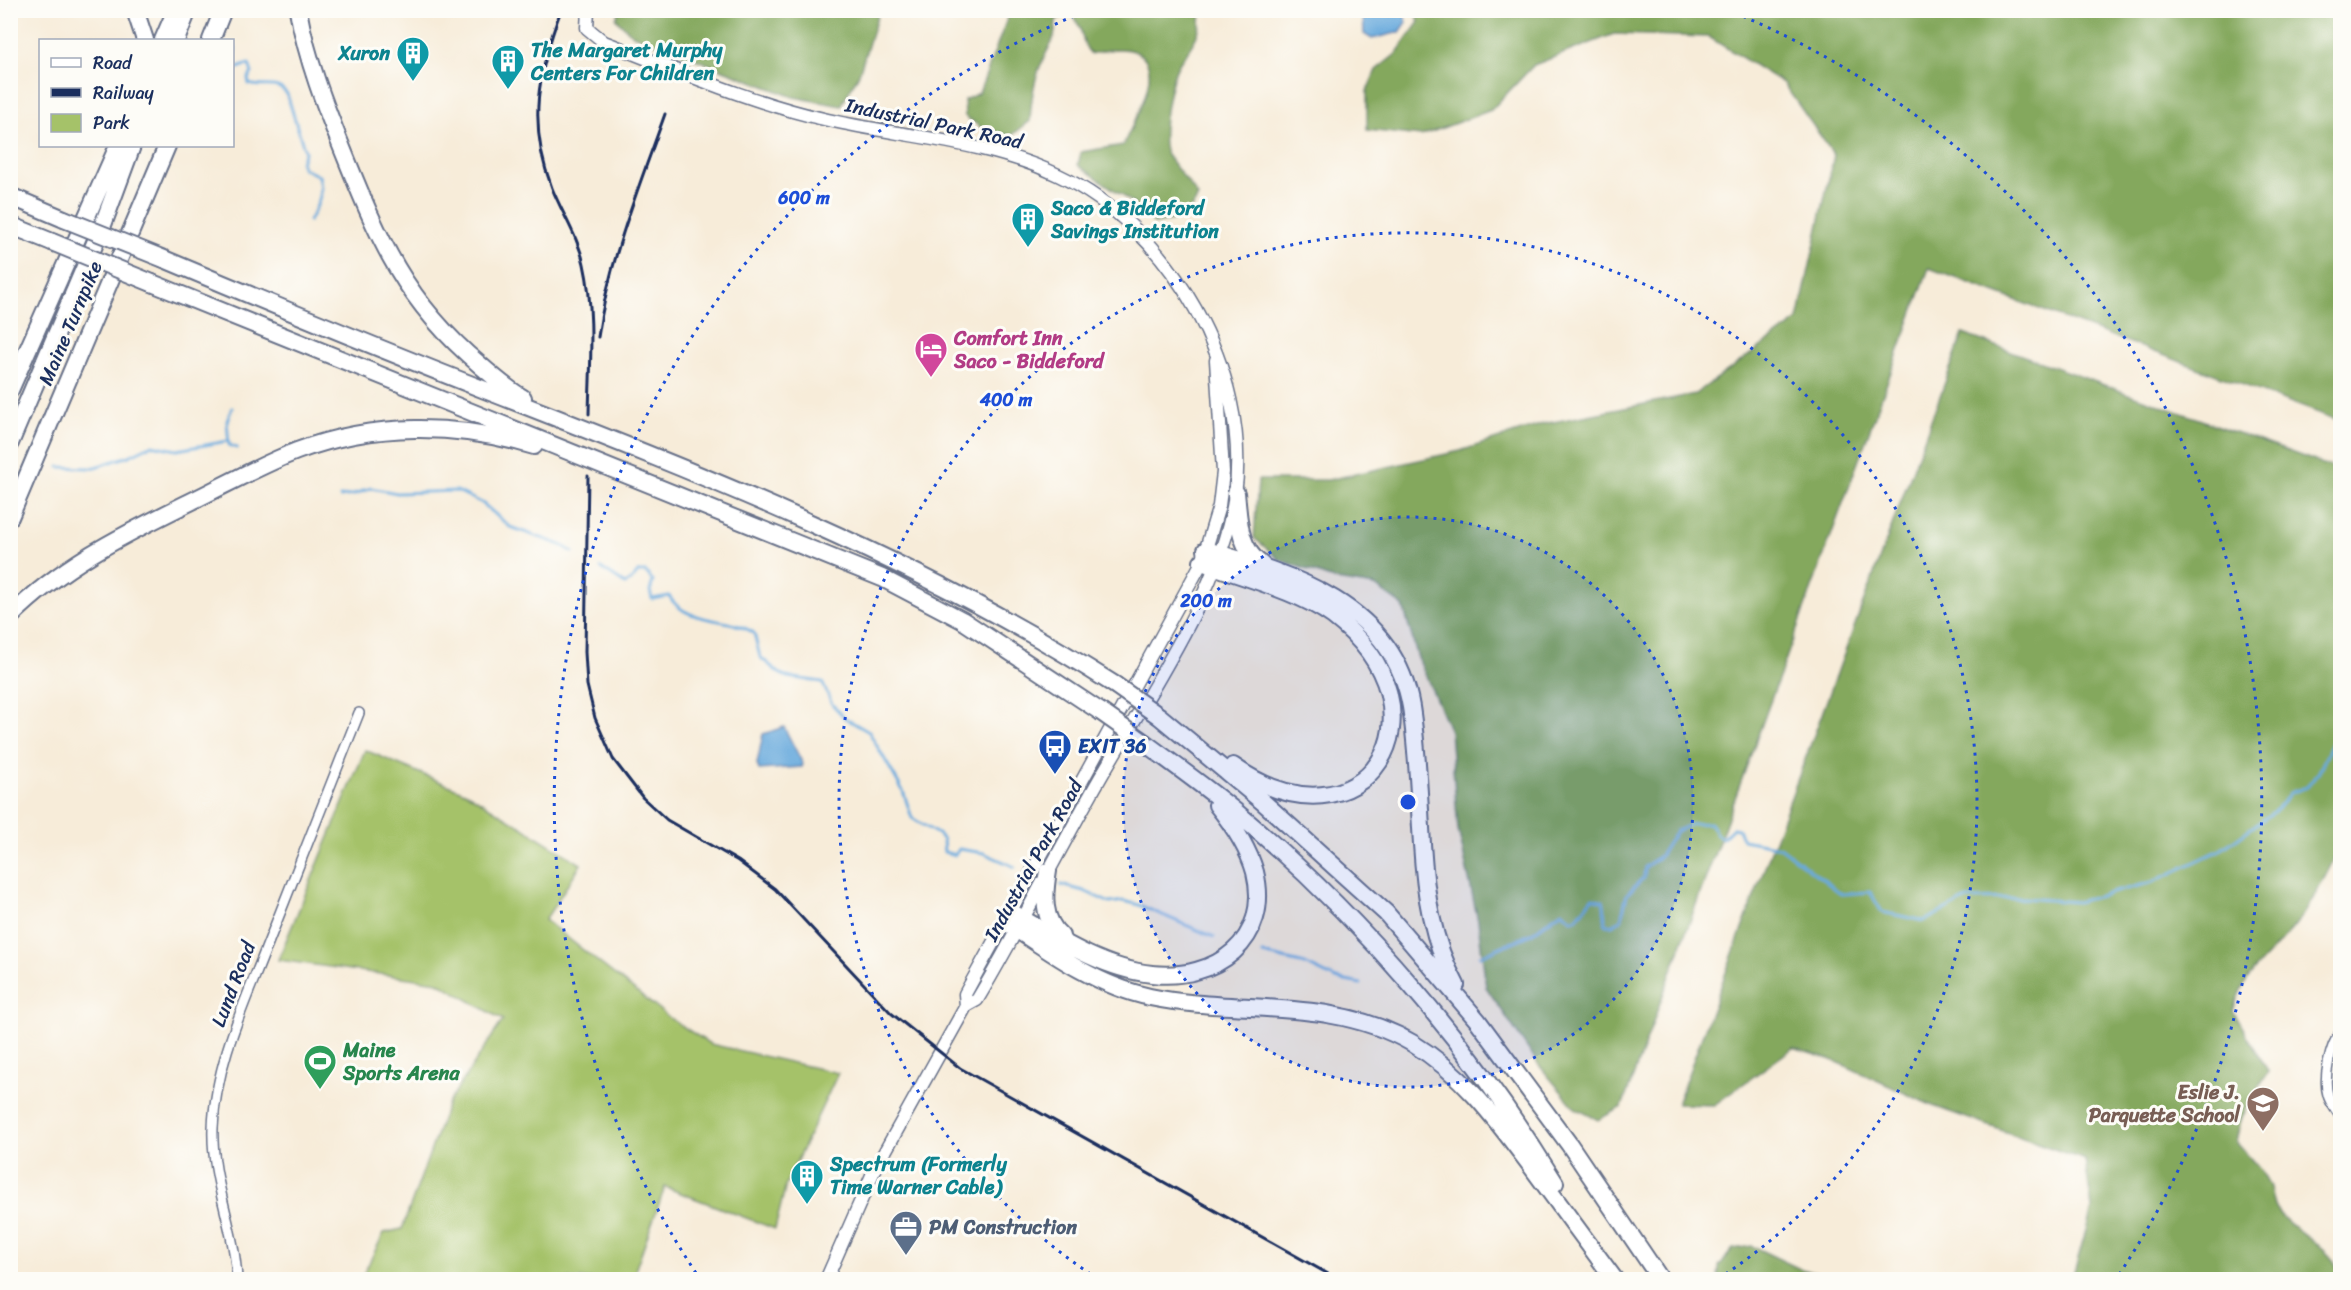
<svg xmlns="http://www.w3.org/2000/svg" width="2351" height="1290" font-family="Sriracha,sans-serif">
<rect width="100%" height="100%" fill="#fdfcf7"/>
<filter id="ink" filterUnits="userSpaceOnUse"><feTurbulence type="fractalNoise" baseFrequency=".0167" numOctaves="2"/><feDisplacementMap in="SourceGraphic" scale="12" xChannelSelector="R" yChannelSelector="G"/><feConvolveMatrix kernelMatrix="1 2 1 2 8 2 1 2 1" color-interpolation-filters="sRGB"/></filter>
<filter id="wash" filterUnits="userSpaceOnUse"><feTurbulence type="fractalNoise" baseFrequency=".008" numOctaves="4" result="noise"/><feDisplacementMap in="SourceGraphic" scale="24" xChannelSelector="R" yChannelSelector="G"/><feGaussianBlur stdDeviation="1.35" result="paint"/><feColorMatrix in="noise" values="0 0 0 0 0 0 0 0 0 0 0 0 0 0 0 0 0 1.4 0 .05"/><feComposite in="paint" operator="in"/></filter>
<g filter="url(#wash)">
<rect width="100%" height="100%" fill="#f7ecd9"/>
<path fill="#a5c269" stroke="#607864" stroke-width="1.5" d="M365,750L467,793L581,864L545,920L671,1019L710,1044L838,1073L786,1184L775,1229L665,1187L632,1279H361L384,1233L402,1229L448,1103L503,1020L438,982L278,960Z"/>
<path fill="#84a85d" stroke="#506c5e" stroke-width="1.5" d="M619,11V10L879,11L859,74L841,106L793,97L633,35L616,19Z
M1010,11H1200C1203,34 1191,46 1179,64C1170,79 1158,140 1167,155C1176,169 1189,182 1198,196C1191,216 1175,220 1155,224L1130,201L1078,165L1081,152L1123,145C1135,119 1178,48 1118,49C1109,49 1099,52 1090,54C1078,36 1086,30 1070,13L1056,20C1055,43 1051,41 1043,60C1034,78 1031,102 1030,121L1011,136L982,128L965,116L964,100L979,93Z
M1415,11H2340V421L1929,268L1622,1107L1598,1120L1575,1108L1538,1064L1486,987L1478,921L1458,829L1450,731L1418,658L1403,606L1375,586L1336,580L1280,560L1254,538L1258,480H1328L1460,451L1543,424L1695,394L1798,320L1834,155L1783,83L1709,37L1614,34L1534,65L1491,110L1421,136L1367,130V91L1376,70L1396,54L1419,22Z
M1963,334L2340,470V847C2325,877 2310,909 2288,934C2263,962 2245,972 2233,1011L2268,1071L2241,1119L2236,1142C2248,1156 2263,1170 2270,1187C2272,1194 2272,1203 2276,1209C2290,1232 2341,1250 2340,1279H2072L2092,1209L2085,1160L1933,1106L1835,1061L1793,1048L1714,1105L1677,1104Z
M1752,1246L1796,1267L1834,1279H1718L1719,1266L1733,1249Z"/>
<path fill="#69aadd" stroke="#426c9e" stroke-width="1.5" d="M1363,11H1402L1407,22L1400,32L1372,39L1364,34Z
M784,727L803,764L802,767L759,770L757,764L763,734Z"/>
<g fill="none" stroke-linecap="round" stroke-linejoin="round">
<path stroke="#69aadd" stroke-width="3" d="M164,10L165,13
M232,56L235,49
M232,70L249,64L252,73L248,78L249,84C263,89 276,80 287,94L305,152L301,162L303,168L319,176C324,195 318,205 309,221
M232,408L227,421L229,445L237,448
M59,467L92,468L129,456L152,445L177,450L228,441
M340,497L353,495L371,488L397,493L457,491L482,503L510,527L561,545L573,552
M601,568L625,584L631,581L638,572H646L653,581L650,591L652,599L669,596C687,626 728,615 754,633L760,657L779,673L787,677L822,682L832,704L845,718L869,732L903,791L912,818L939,835L943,840L944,852L955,855L959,849L984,853L1015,867
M1061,885L1084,891L1110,903L1124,901L1139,905L1214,937
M1263,954L1305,964L1336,979L1361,984
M1480,956L1531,934L1562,911L1572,920L1577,918L1592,898L1603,901C1606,909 1603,916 1606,925H1612L1621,920L1627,894L1644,877L1645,867L1660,856L1676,831L1692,824L1710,823L1717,835L1723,838L1733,828L1738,829L1743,840L1780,847L1842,894L1870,892L1882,912L1924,921L1967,899L2023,898L2077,902L2153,882L2222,849L2276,810L2290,793L2307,787L2319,772L2336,735L2340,730"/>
</g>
</g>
<g filter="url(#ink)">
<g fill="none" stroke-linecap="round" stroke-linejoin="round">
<defs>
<path id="street" d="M2340,1033C2330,1046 2323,1078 2328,1095C2330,1103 2336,1109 2340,1116
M237,1280C235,1228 211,1180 213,1128C215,1064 245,1003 267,946C298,868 328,791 359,713"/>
<path id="secondary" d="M588,10L587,28L604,42C677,70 751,103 828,120C904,137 987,141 1058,175C1171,228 1252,372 1235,495C1222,589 1146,697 1099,780C1057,853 1020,928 977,1000L966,1006
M826,1280L873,1173L966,1006L965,994L1202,562L1219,506L1223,472L1216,360"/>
<path id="highway" d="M135,10L145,40
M298,10C307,60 325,106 344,153C379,240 405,302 480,365C493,376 507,389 523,398
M163,40L176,10
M176,40L188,10
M211,40L223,10
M10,196L64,219
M10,225L52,242
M164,259C271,304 377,348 485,390C701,474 919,559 1115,685
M152,283L882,578L962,620L1101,712
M10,390L118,146
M10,443L104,222L132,146
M1236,493C1239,519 1238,548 1262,565
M10,517L167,146
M1206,550C1292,574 1394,605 1411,707C1418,752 1419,799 1422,844C1425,893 1432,941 1456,985
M1202,562C1242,577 1299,591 1333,616C1458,712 1364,859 1233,766
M10,617C60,567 119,537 182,506C220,488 258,466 297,451C374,422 456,423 534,446
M1159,716L1263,802L1386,913L1478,1021L1569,1144L1661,1280
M1145,743C1176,766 1207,788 1236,812C1360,916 1471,1045 1555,1183
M1048,871C1044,895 1042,919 1061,936
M1011,912C1054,937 1102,969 1152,974C1215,981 1272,941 1255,872C1248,847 1233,825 1217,805
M1006,922C1050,952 1097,986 1150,997C1237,1015 1332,996 1412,1043C1465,1075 1498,1122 1534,1170C1561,1207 1588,1243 1615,1280"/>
</defs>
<use href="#street" stroke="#687189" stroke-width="12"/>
<use href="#secondary" stroke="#687189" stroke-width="15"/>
<use href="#highway" stroke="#687189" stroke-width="20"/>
<use href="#street" stroke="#fff" stroke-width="9"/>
<use href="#secondary" stroke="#fff" stroke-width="12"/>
<use href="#highway" stroke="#fff" stroke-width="16"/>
<path stroke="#1b2f5e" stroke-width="3" d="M561,10C538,72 527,124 552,188C562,213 578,237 584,264C595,313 590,363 589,414
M598,337C609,260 639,187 665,114
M588,476L585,652L587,685L595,718L613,759L643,798L667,820L738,861L775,889L891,1013L960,1068L1339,1280"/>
<defs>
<path id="highway-bridge" d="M64,219L164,259
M52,242L152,283
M1115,685L1159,716
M1101,712L1145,743"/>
</defs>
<use href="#highway-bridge" stroke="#687189" stroke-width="20" stroke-linecap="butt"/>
<use href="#highway-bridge" stroke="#fff" stroke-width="16"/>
</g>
</g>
<circle cx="1408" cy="802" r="285" fill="#1d4ed8" fill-opacity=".12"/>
<g fill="none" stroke="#1d4ed8" stroke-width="3" stroke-dasharray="3 6">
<circle cx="1408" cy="802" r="285"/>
<path d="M1098 1279A569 569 0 1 1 1718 1279"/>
<path d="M696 1273A854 854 0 0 1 1081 13M1735 13A854 854 0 0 1 2120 1273"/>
</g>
<defs>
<symbol id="building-pin" viewBox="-11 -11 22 30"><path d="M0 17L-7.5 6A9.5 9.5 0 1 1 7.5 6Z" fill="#0f9aa8" stroke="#fdfcf7"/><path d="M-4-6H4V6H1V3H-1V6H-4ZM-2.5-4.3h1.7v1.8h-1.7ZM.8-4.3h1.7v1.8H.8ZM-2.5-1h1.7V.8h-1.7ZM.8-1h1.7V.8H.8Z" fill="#fff"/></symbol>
<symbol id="hotel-pin" viewBox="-11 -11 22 30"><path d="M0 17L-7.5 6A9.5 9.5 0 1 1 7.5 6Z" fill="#d1479c" stroke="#fdfcf7"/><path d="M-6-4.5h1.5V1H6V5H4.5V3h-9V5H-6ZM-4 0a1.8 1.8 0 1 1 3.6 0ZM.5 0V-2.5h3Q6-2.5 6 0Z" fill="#fff"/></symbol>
<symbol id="bus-pin" viewBox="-11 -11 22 30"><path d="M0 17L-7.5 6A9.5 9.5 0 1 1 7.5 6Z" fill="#1a4fb4" stroke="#fdfcf7"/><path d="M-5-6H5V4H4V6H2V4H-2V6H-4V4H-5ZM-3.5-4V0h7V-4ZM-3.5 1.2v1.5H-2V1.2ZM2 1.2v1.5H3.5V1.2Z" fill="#fff"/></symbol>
<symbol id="stadium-pin" viewBox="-11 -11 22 30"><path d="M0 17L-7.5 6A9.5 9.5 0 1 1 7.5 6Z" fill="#2e9e5b" stroke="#fdfcf7"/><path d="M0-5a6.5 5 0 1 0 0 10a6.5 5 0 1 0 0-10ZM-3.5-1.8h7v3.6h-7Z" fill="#fff"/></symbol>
<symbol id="school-pin" viewBox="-11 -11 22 30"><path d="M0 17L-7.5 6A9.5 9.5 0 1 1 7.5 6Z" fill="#8d6e63" stroke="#fdfcf7"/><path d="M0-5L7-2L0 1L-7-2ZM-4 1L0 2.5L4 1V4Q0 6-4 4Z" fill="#fff"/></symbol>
<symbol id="office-pin" viewBox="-11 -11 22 30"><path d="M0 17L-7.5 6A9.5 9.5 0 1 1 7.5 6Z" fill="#5c6f8a" stroke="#fdfcf7"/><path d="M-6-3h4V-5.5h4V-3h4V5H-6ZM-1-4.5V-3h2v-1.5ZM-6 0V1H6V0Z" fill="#fff"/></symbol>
</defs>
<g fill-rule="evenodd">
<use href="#building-pin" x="394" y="34" width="38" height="52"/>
<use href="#building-pin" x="489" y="42" width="38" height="52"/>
<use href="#building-pin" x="1009" y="200" width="38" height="52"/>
<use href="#hotel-pin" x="912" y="330" width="38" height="52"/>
<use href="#bus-pin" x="1036" y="727" width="38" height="52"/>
<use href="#stadium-pin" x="301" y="1042" width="38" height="52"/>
<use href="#school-pin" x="2244" y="1084" width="38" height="52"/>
<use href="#building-pin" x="788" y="1157" width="38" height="52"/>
<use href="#office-pin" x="887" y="1208" width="38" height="52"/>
</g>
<g text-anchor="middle" stroke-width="6" stroke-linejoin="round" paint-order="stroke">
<g font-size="20" font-weight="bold" fill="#0d838f" stroke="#fdfcf7" text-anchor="start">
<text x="531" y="57">The Margaret Murphy<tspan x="531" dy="23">Centers For Children</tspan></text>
<text x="390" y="60" text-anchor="end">Xuron</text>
<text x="1051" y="215">Saco &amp; Biddeford<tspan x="1051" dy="23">Savings Institution</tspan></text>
<text x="830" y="1171">Spectrum (Formerly<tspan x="830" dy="23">Time Warner Cable)</tspan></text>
</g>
<g font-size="20" fill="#1b2f5e" stroke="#fdfcf7">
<text transform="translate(934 123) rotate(12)" y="7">Industrial Park Road</text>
<text transform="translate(70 323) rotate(-67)" y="7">Maine Turnpike</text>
<text transform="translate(1033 860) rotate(-61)" y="7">Industrial Park Road</text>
<text transform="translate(233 984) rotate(-69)" y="7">Lund Road</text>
</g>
<g font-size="20" font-weight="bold" fill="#b23c85" stroke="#fdfcf7" text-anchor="start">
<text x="954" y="345">Comfort Inn<tspan x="954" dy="23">Saco - Biddeford</tspan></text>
</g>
<g font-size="20" font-weight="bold" fill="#164399" stroke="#fdfcf7" text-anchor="start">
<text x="1078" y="753">EXIT 36</text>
</g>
<g font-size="20" font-weight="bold" fill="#27864d" stroke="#fdfcf7" text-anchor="start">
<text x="343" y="1057">Maine<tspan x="343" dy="23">Sports Arena</tspan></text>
</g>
<g font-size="20" font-weight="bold" fill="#785e54" stroke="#fdfcf7" text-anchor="end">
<text x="2240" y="1099">Eslie J.<tspan x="2240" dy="23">Parquette School</tspan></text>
</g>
<g font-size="20" font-weight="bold" fill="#4e5e75" stroke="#fdfcf7" text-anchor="start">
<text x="929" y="1234">PM Construction</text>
</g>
</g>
<circle cx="1408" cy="802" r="9" fill="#1d4ed8" stroke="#fdfcf7" stroke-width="3"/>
<g font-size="18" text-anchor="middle" font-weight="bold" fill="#1d4ed8" stroke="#fdfcf7" stroke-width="6" stroke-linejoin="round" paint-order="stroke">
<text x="804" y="204">600 m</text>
<text x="1006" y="406">400 m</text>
<text x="1206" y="607">200 m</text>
</g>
<rect width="2351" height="1290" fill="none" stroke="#fdfcf7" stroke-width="36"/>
<rect x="39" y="39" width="195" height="108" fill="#fdfcf7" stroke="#a3aaba" stroke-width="1.5"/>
<rect x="51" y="58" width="30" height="9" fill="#ffffff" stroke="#a3aaba" stroke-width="1.5"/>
<text x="93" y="69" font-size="18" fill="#1b2f5e">Road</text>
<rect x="51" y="88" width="30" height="9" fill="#1b2f5e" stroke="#a3aaba" stroke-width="1.5"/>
<text x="93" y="99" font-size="18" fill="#1b2f5e">Railway</text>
<rect x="51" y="114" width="30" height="18" fill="#a5c269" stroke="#a3aaba" stroke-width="1.5"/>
<text x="93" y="129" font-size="18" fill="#1b2f5e">Park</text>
</svg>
